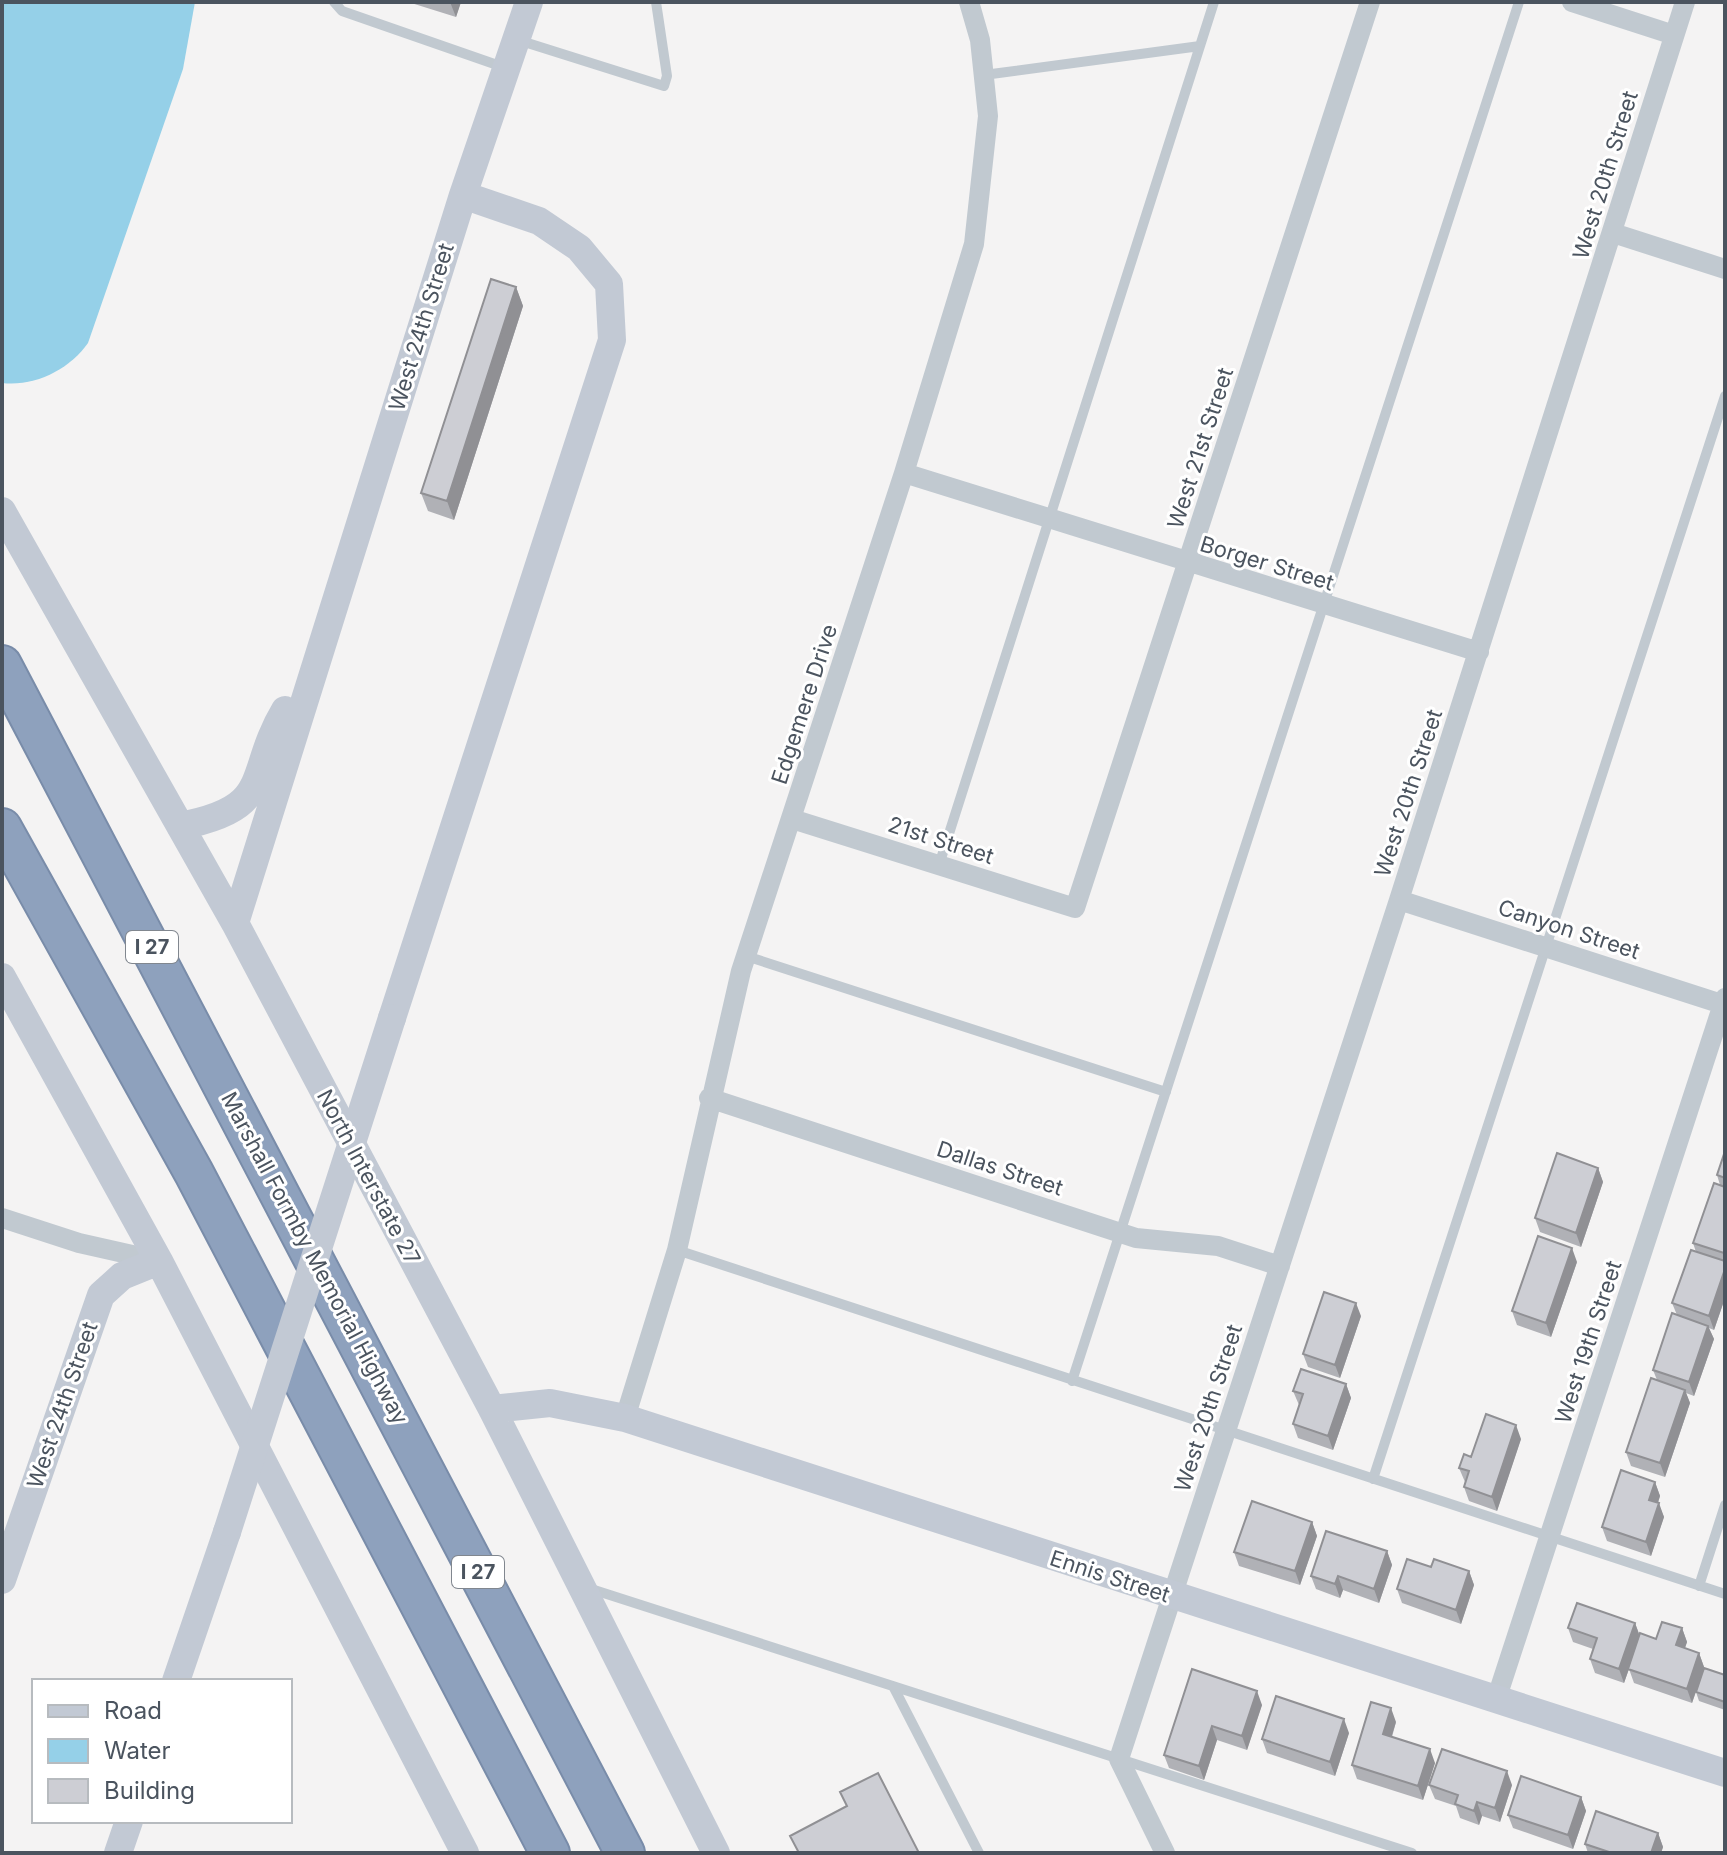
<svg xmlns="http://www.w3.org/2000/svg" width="1727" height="1855" font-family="Inter,sans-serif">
<rect width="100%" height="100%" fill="#f4f3f3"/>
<path fill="#95d0e8" d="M2,2H195L183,69L88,343C70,369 35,387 2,383Z"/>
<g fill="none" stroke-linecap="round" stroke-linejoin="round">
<defs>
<path id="highway" d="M2,665L625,1853
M2,828L194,1173L550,1853"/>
</defs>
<use href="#highway" stroke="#798ca9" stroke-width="42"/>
<path stroke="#c1c9d0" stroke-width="10" d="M334,2L342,11L503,67
M518,40L664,86L667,76L656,2
M984,75L1200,46
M939,865L1214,2
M746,956L1166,1092
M677,1250L1725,1594
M1072,1381L1519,2
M1373,1479L1725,396
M1699,1586L1725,1505
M588,1588L1412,1853
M893,1686L979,1853"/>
<path stroke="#c1c9d0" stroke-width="20" d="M1572,2L1674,35
M1613,233L1725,269
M904,473L1479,652
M792,819L1075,908L1370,2
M1399,900L1725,1005
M709,1098L1136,1238L1218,1246L1280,1266
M2,1218L79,1243L159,1261
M625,1418L677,1250L741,971L904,473L974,244L988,116L980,40L969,2
M1496,1700L1725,998
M1165,1853L1119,1759L1399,900L1685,2"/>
<path stroke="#c2c9d4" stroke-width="28" d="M2,511L235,923L492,1409L716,1853
M180,826C276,808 246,775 285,710
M235,923L463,195L529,2
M2,977L159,1261L465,1853
M392,1018L612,340L609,284L579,248L539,221L463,195
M492,1409L550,1403L625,1418L1725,1773
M2,1580L101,1295L122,1276L159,1261
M176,1681L227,1532
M118,1853L129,1821"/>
<use href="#highway" stroke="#8ea1bd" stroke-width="38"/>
<path stroke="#c2c9d4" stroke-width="28" d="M227,1532L392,1018"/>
</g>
<path fill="#b0b1b6" d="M408,2H461L456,17Z
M516,287L523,306L454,520L428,511L421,493Z
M1725,1151V1298L1714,1330L1709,1328L1714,1339L1694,1396L1686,1393L1690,1403L1665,1477L1631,1466L1626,1452L1657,1380L1653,1370L1677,1315L1672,1303L1696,1252L1693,1243L1720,1185L1717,1175Z
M1598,1168L1603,1182L1581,1247L1540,1232L1535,1218Z
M1577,1262L1551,1337L1517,1325L1512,1311Z
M1361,1316L1340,1378L1308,1367L1303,1354Z
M1346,1384L1351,1398L1333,1450L1298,1438L1293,1424L1299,1405L1293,1391Z
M1521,1439L1497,1511L1469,1501L1464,1487L1465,1482L1459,1468L1471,1457Z
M1655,1482L1660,1496L1658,1503L1664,1517L1651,1556L1607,1541L1602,1527Z
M1312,1522L1317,1536L1300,1585L1239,1566L1234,1552Z
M1387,1551L1392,1565L1379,1603L1343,1590L1340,1598L1316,1589L1311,1576Z
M1431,1567L1469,1571L1474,1585L1461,1624L1402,1603L1397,1589Z
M1635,1623L1640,1636L1656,1639L1682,1628L1687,1642L1685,1648L1699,1653L1704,1667L1698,1687L1725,1675V1710L1699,1701L1696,1692L1692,1703L1634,1683L1629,1669L1624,1683L1595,1673L1590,1659L1593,1649L1573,1642L1568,1628Z
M1192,1669L1262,1705L1247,1750L1217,1740L1204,1780L1169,1768L1164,1755Z
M1396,1722L1392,1737L1435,1763L1423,1800L1357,1779L1352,1765Z
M1349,1733L1335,1776L1267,1753L1262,1739Z
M1429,1785H1512L1500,1822L1482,1816L1479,1825L1460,1818L1456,1806L1435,1799Z
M1581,1797L1586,1811L1573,1849L1513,1828L1508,1815Z
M1658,1833L1663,1847L1661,1853H1588L1585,1844Z"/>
<path fill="#909094" d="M450,2H461L456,17Z
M516,287L523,306L454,520L447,501Z
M1598,1168L1603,1182L1581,1247L1576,1233Z
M1572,1248L1577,1262L1551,1337L1546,1323Z
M1725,1269V1298L1714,1330L1709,1316Z
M1356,1303L1361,1316L1340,1378L1335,1365Z
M1708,1326L1714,1339L1694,1396L1689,1382Z
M1346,1384L1351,1398L1333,1450L1328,1436Z
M1685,1390L1690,1403L1665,1477L1660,1463Z
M1516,1425L1521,1439L1497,1511L1492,1497Z
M1655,1482L1660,1496L1654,1514L1649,1500Z
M1659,1503L1664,1517L1651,1556L1646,1542Z
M1312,1522L1317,1536L1300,1585L1295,1571Z
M1387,1551L1392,1565L1379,1603L1374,1589Z
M1469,1571L1474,1585L1461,1624L1456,1610Z
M1338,1576L1343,1590L1340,1598L1335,1584Z
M1635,1623L1640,1637L1624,1683L1619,1669Z
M1682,1628L1687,1642L1681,1659L1676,1645Z
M1699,1653L1704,1667L1692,1703L1687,1689Z
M1257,1691L1262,1705L1247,1750L1242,1736Z
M1391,1708L1396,1722L1388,1748L1383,1734Z
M1344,1719L1349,1733L1335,1776L1330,1762Z
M1212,1726L1217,1740L1204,1780L1199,1766Z
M1430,1749L1435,1763L1423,1800L1418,1786Z
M1507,1771L1512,1785L1500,1822L1495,1808Z
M1581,1797L1586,1811L1573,1849L1568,1835Z
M1477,1802L1482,1816L1479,1825L1474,1811Z
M1658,1833L1663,1847L1661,1853H1651Z"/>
<path fill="#cdced4" stroke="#909094" stroke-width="2" d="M491,279L516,287L447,501L421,493Z
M1725,1151V1178L1717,1175Z
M1557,1153L1598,1168L1576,1233L1535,1218Z
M1714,1183L1725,1187V1249L1724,1253L1693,1243Z
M1538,1236L1572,1248L1546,1323L1512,1311Z
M1691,1250L1725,1261V1269L1709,1316L1672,1303Z
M1324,1292L1356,1303L1335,1365L1303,1354Z
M1672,1313L1708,1326L1689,1382L1653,1370Z
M1301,1369L1346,1384L1328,1436L1293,1424L1303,1394L1293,1391Z
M1651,1378L1685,1390L1660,1463L1626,1452Z
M1486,1414L1516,1425L1492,1497L1464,1487L1469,1471L1459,1468L1464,1454L1471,1457Z
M1621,1470L1655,1482L1649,1500L1659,1503L1646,1542L1602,1527Z
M1252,1501L1312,1522L1295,1571L1234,1552Z
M1326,1531L1387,1551L1374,1589L1338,1576L1335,1584L1311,1576Z
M1407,1559L1431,1567L1434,1559L1469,1571L1456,1610L1397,1589Z
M1577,1603L1635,1623L1619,1669L1590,1659L1597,1638L1568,1628Z
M1662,1622L1682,1628L1676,1645L1699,1653L1687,1689L1628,1669L1640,1633L1656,1639Z
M1704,1668L1725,1675V1702L1696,1692Z
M1192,1669L1257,1691L1242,1736L1212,1726L1199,1766L1164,1755Z
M1276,1696L1344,1719L1330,1762L1262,1739Z
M1371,1702L1391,1708L1383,1734L1430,1749L1418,1786L1352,1765Z
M1442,1749L1507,1771L1495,1808L1477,1802L1474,1811L1455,1804L1458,1795L1429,1785Z
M878,1773L919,1853H799L790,1836L847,1806L840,1792Z
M1521,1776L1581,1797L1568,1835L1508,1815Z
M1596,1811L1658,1833L1651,1853H1612L1585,1844Z"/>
<g text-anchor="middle" stroke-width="6" stroke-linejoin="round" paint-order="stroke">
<g fill="#fff" stroke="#81878f" stroke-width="2">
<rect x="126" y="931" width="52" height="32" rx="6"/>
<rect x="452" y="1556" width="52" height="32" rx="6"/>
</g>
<g font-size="20" font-weight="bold" fill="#4b545f">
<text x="152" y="954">I 27</text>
<text x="478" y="1579">I 27</text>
</g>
<g font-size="22" fill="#4b545f" stroke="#fff">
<text transform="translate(1605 175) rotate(-73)" y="8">West 20th Street</text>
<text transform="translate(421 327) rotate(-73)" y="8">West 24th Street</text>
<text transform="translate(1200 448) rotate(-72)" y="8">West 21st Street</text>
<text transform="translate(1267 563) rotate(17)" y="8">Borger Street</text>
<text transform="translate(804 704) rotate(-72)" y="8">Edgemere Drive</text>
<text transform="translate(1408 793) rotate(-72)" y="8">West 20th Street</text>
<text transform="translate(941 840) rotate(18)" y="8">21st Street</text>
<text transform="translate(1569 929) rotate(18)" y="8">Canyon Street</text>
<text transform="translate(1000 1168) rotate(18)" y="8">Dallas Street</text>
<text transform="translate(369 1177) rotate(62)" y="8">North Interstate 27</text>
<text transform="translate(315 1258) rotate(62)" y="8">Marshall Formby Memorial Highway</text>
<text transform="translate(1588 1342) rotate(-72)" y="8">West 19th Street</text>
<text transform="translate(62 1405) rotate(-71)" y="8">West 24th Street</text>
<text transform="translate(1208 1408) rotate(-72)" y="8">West 20th Street</text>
<text transform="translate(1110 1576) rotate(18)" y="8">Ennis Street</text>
</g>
</g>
<rect width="1727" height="1855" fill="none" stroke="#4b545f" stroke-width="8"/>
<rect x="32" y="1679" width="260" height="144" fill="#ffffff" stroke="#b7bbbf" stroke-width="2"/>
<rect x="48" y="1705" width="40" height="12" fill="#c2c9d4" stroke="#b7bbbf" stroke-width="2"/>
<text x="104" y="1719" font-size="24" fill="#4b545f">Road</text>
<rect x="48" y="1739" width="40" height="24" fill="#95d0e8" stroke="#b7bbbf" stroke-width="2"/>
<text x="104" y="1759" font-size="24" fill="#4b545f">Water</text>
<rect x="48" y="1779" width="40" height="24" fill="#cdced4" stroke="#b7bbbf" stroke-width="2"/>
<text x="104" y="1799" font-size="24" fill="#4b545f">Building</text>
</svg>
